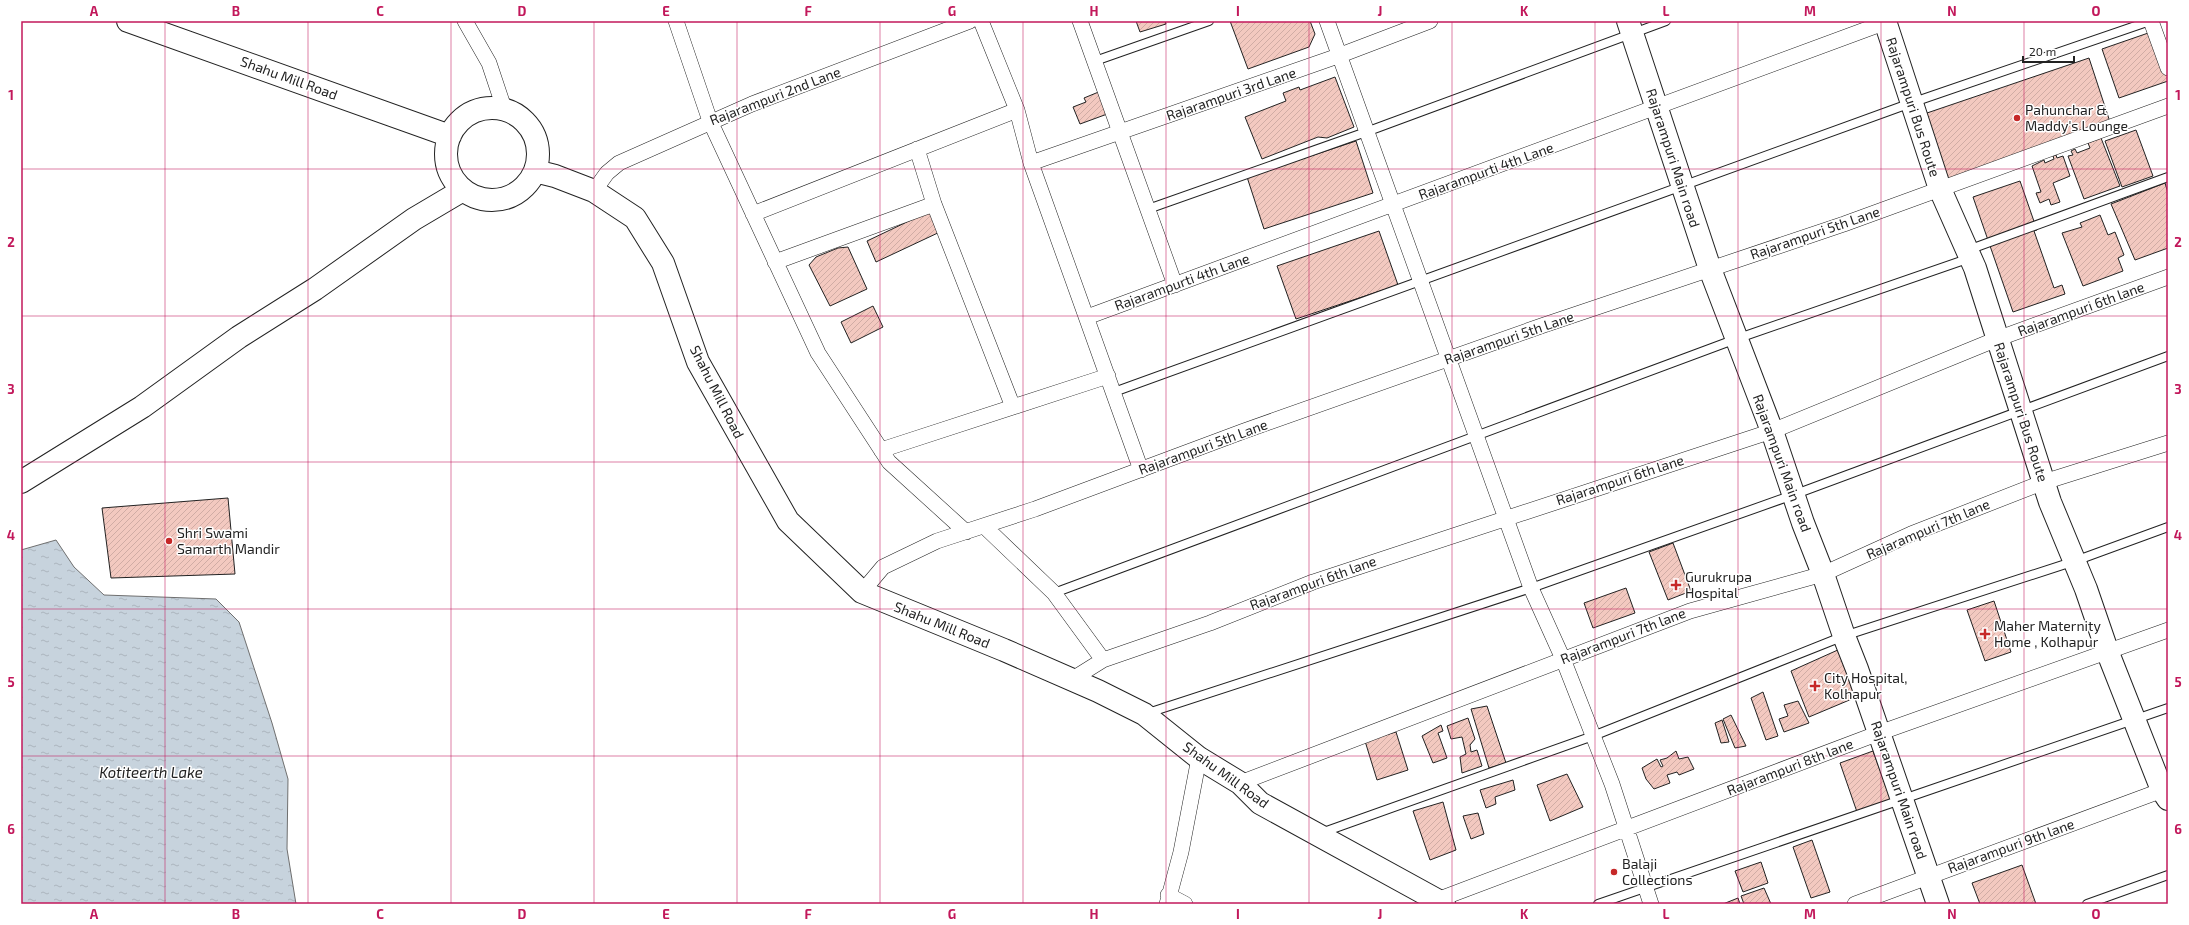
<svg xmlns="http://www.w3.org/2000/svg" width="2189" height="925" font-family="'Exo 2',sans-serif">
<defs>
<pattern id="water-ripples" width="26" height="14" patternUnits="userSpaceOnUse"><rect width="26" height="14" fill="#c7d3dd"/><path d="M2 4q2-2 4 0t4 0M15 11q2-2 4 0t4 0" fill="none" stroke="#abb5bd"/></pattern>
<pattern id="building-hatch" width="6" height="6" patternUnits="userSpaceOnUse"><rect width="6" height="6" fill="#f3c9c0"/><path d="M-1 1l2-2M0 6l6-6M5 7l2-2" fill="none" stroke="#d0aca5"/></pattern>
</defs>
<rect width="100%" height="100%" fill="#fff"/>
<path fill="url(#water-ripples)" stroke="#6f6f6f" d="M56,540L74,567L104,595L216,599L239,622L272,723L288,779L287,849L296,904H21V550Z"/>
<path fill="url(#building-hatch)" stroke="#222" d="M1136,21H1165L1166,24L1140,32Z
M1230,21H1310L1315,34L1309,47L1248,69Z
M2154,31L2168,71V81L2119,98L2102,49Z
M2089,58L2110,122L1946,182L1924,114Z
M1335,77L1354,127L1327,138L1318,137L1262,159L1245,117L1286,101L1283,93L1299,87L1300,90Z
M1101,91L1110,113L1080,124L1073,107L1086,102L1084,98Z
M2136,130L2153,176L2122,187L2105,141Z
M2101,138L2120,186L2084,199L2068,156L2073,155L2071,151L2075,149L2077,153L2090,148L2088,143Z
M1356,141L1373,193L1264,229L1247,177Z
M2056,155L2057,158L2063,156L2070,176L2053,183L2060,202L2051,205L2049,199L2040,203L2036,193L2041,192L2032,166L2044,160L2045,163L2054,159L2053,156Z
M2020,181L2037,230L2034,231L2054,288L2062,285L2065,294L2013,312L1973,197Z
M2165,183L2168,193V248L2135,260L2111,204Z
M932,210L942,231L876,262L867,241Z
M2100,215L2108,235L2115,232L2124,255L2118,258L2123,271L2083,286L2062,233L2082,227L2080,223Z
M1379,231L1398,285L1296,319L1277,266Z
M848,247L867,289L830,306L809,265L816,257L838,248Z
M873,306L883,327L851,343L841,322Z
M228,498L235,574L111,578L102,508Z
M1673,543L1691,591L1668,600L1649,552Z
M1626,588L1635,613L1593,628L1584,603Z
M1994,601L2011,652L1985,661L1967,610Z
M1840,649L1859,696L1809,717L1791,671Z
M1763,692L1778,736L1766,740L1751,698Z
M1798,701L1809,723L1784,732L1779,719L1788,716L1784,705Z
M1487,706L1506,763L1489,768L1471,709Z
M1731,715L1746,746L1735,748L1723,719Z
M1468,718L1475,739L1470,745L1471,752L1477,750L1482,766L1462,773L1460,757L1466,754L1462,737L1451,739L1447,726Z
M1722,720L1729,742L1721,743L1715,723Z
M1441,725L1443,731L1438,733L1447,758L1433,763L1422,736Z
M1396,732L1408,770L1377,780L1365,741Z
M1676,751L1679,759L1688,757L1694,769L1679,775L1677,772L1667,775L1670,783L1654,789L1646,779L1642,768L1657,759L1661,767L1663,766L1660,760L1667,758Z
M1873,751L1891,800L1857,812L1840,763Z
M1567,774L1583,807L1550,821L1537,785Z
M1513,780L1515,790L1495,797L1496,804L1486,808L1480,790Z
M1443,802L1456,850L1430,860L1413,811Z
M1478,813L1484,834L1471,839L1463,816Z
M1812,840L1830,892L1811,898L1793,847Z
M1761,862L1768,883L1743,892L1735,871Z
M2022,865L2036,904H1980L1972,883Z
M1764,888L1771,904H1744L1741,896Z
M1738,898L1740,904H1723Z"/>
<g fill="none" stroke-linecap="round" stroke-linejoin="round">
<defs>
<path id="lane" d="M1095,61L1209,21
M1148,209L1366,132L1666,21
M1968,250L2168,177
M1114,392L1911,103L2150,21
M1054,593L1736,339L1970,258
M1148,713L1531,588L1793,495L2168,356
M1321,833L1593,736L1844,636L2075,561L2168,527
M1598,904L2168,708
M2087,904L2168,875"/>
<path id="street" d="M465,21L489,63L504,108
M676,21L710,121L818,353L889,462L966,532
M981,21L1017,110L1031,163L1141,470
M1080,21L1175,285
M1327,21L1531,588L1563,659L1612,784L1651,904
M2151,21L2168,68
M917,149L934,204L1013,407
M1031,163L1338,56L1430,21
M594,191L607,173L619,163L752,104L970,21
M753,214L1017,110
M775,262L934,204
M1087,317L1889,21
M881,450L1108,376
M984,526L1054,593L1103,660
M862,592L883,567L937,541L1035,509L1244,431L1544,325L1844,224L2168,106
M1071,680L1103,660L1210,623L1313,582L1772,431L1997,339L2168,277
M1240,783L1690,611L1823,574L1911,534L2044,482L2168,443
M1168,895L1185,904
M1437,900L1879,733L2168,630
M1167,904L1181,852L1199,758
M1855,904L2168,788"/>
<path id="secondary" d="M128,21L450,136
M1628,21L1710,269L1772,431L1803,523L1823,574L1844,636L1857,669L1938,904
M1885,21L1940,189L1975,268L2050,502L2086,589L2108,653L2162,790L2168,799
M446 154a46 46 0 1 1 92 0a46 46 0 1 1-92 0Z
M535,171L555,176L594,191L635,218L663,263L698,362L788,521L862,592L1004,650L1098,691L1144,714L1199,758L1240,783L1260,803L1444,904
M21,482L142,407L239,337L315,289L414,219L463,190"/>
</defs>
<use href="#lane" stroke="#222" stroke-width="10"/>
<use href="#street" stroke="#222" stroke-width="16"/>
<use href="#secondary" stroke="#222" stroke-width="24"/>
<use href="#lane" stroke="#fff" stroke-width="8"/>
<use href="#street" stroke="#fff" stroke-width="15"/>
<use href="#secondary" stroke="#fff" stroke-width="22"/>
</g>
<path fill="none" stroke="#c2185b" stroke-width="1" stroke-opacity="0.55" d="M165,21V904M308,21V904M451,21V904M594,21V904M737,21V904M880,21V904M1023,21V904M1166,21V904M1309,21V904M1452,21V904M1595,21V904M1738,21V904M1881,21V904M2024,21V904M21,169H2168M21,316H2168M21,462H2168M21,609H2168M21,756H2168"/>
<g fill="#c62828" stroke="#fff" stroke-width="1.5">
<circle cx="2017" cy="118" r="4"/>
<circle cx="169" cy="541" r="4"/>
<path d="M1674 579h4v4h4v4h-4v4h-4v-4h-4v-4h4z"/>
<path d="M1983 628h4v4h4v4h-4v4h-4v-4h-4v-4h4z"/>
<path d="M1813 680h4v4h4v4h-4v4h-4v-4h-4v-4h4z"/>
<circle cx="1614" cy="872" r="4"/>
</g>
<g text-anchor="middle" stroke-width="3" stroke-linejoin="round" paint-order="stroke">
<g font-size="14" fill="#222" stroke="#fff">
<text transform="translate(289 78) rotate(20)" y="5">Shahu Mill Road</text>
<text transform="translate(1231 94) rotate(-19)" y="5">Rajarampuri 3rd Lane</text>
<text transform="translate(775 96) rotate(-21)" y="5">Rajarampuri 2nd Lane</text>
<text transform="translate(1913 107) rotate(72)" y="5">Rajarampuri Bus Route</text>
<text transform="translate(1673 158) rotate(72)" y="5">Rajarampuri Main road</text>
<text transform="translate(1486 171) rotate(-20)" y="5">Rajarampurti 4th Lane</text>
<text transform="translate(1815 233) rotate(-19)" y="5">Rajarampuri 5th Lane</text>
<text transform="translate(1182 282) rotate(-20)" y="5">Rajarampurti 4th Lane</text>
<text transform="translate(2081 309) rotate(-20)" y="5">Rajarampuri 6th lane</text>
<text transform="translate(1509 338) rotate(-19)" y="5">Rajarampuri 5th Lane</text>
<text transform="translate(717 392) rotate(63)" y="5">Shahu Mill Road</text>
<text transform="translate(2021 412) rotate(72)" y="5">Rajarampuri Bus Route</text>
<text transform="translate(1203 447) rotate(-20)" y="5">Rajarampuri 5th Lane</text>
<text transform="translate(1782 463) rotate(70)" y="5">Rajarampuri Main road</text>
<text transform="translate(1620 480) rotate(-18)" y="5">Rajarampuri 6th lane</text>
<text transform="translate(1928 529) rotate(-23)" y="5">Rajarampuri 7th lane</text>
<text transform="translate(1313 583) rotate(-20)" y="5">Rajarampuri 6th lane</text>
<text transform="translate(942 625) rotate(22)" y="5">Shahu Mill Road</text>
<text transform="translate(1623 636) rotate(-21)" y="5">Rajarampuri 7th lane</text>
<text transform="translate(1790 767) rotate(-21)" y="5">Rajarampuri 8th lane</text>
<text transform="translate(1226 775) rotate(36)" y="5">Shahu Mill Road</text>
<text transform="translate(1899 790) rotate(71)" y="5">Rajarampuri Main road</text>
<text transform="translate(2011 846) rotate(-20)" y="5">Rajarampuri 9th lane</text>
</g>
<g font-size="14" fill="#222" stroke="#fff" text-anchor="start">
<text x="2025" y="115">Pahunchar &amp;<tspan x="2025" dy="16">Maddy's Lounge</tspan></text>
<text x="177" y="538">Shri Swami<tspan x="177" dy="16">Samarth Mandir</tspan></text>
<text x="1685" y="582">Gurukrupa<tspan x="1685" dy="16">Hospital</tspan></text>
<text x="1994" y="631">Maher Maternity<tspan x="1994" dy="16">Home , Kolhapur</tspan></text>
<text x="1824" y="683">City Hospital,<tspan x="1824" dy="16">Kolhapur</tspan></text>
<text x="1622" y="869">Balaji<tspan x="1622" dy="16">Collections</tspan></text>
</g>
<g font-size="15" font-style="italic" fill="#222" stroke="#fff">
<text x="151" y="778">Kotiteerth Lake</text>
</g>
</g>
<rect width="2189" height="925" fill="none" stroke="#ffffff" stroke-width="44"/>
<path d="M2023 56v6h51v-6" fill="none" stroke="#222222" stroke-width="2"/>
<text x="2029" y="56" font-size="12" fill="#222222" stroke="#ffffff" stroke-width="3" paint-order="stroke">20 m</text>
<rect x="22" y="22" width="2145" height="881" fill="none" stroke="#c2185b" stroke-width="1.5"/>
<g font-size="13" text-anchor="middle" font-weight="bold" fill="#c2185b">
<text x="94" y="16">A</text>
<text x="236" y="16">B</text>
<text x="380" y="16">C</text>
<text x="522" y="16">D</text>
<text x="666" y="16">E</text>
<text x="808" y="16">F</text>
<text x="952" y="16">G</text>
<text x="1094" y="16">H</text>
<text x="1238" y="16">I</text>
<text x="1380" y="16">J</text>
<text x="1524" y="16">K</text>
<text x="1666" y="16">L</text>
<text x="1810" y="16">M</text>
<text x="1952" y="16">N</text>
<text x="2096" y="16">O</text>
<text x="11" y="100">1</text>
<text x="2178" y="100">1</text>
<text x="11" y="247">2</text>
<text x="2178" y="247">2</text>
<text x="11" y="394">3</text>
<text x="2178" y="394">3</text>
<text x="11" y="540">4</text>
<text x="2178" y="540">4</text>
<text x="11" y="687">5</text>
<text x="2178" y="687">5</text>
<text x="11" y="834">6</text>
<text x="2178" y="834">6</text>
<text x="94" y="919">A</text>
<text x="236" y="919">B</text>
<text x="380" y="919">C</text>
<text x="522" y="919">D</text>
<text x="666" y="919">E</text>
<text x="808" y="919">F</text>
<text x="952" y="919">G</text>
<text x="1094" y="919">H</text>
<text x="1238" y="919">I</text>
<text x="1380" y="919">J</text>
<text x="1524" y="919">K</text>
<text x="1666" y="919">L</text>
<text x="1810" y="919">M</text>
<text x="1952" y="919">N</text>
<text x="2096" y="919">O</text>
</g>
</svg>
